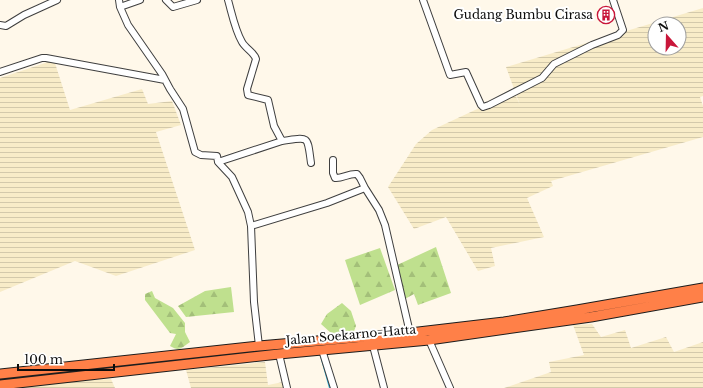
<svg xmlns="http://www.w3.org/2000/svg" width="703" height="388" font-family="'Libre Baskerville',serif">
<defs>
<pattern id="farmland-rules" width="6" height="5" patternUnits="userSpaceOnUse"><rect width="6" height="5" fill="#f8ecc8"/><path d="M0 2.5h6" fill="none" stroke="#d3c9ab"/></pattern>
<pattern id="forest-firs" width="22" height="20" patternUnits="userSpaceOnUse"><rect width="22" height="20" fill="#bfe08e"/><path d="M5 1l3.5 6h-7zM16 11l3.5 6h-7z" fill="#a3bf79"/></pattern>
</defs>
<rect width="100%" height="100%" fill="#fff8ea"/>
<path fill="url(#farmland-rules)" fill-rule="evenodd" d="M703,8V96L700,97L703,106V137L551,181L553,186L527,198L544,237L491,248L495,266L478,271L446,217L414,229L388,187L416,144L432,130L514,92L520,105L506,67ZM655,24H679V48H655Z
M54,60L70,110L142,89L148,104L172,101L181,125L156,132L195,250L116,276L75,261L0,292V78Z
M592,324L601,337L625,330L631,348L666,337L674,352L703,342V388H504L551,372L549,362L584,355L573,325Z
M265,362L268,385L283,382L284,388H191L186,370Z
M111,379L115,388H1L57,382Z"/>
<path fill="url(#forest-firs)" d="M436,247L451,293L418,305L414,294L403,300L395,266Z
M380,248L395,290L360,305L345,260Z
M231,287L234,312L186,317L178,306L205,291Z
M152,291L155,298L173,308L185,323V332L190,342C181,348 180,352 170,346L176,334L170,333L145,300V294Z
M342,303L351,311L356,326L354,331L331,333L321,324L327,314Z"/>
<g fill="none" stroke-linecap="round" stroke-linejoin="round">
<path stroke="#29afdb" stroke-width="2" d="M321,356L330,388"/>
<defs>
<path id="minor" d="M119,0L120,7L128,25L162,74L170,89L183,109L195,152L201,155L217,156L218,162L232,177L248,212L251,226L254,302L259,346
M166,0L173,7L197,0
M228,0C232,14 235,30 242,42C246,49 254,52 256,59L247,89L248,95L268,100L274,126L282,141C310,137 307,135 311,163
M423,0L450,75L466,72L481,105L483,107L489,105L542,78L554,64L592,45L618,35L623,30L613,0
M120,7L140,0
M0,25L6,26L24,15L57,0
M0,72L42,58H46L165,80
M333,160V173L335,178C342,179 349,173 357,174L360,178L365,188
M218,162L282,141
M251,226L327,203L365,188L379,210L385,225L410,333
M429,340L450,388
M373,346L384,388
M322,350L334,388
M279,354L287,388"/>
<path id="highway" d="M0,374L259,346L410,333L504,322L577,310L703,288
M0,385L279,354L429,340L591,317L703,297"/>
</defs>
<use href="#minor" stroke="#3f3f3f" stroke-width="8"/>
<use href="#highway" stroke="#1d1d1d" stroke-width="11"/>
<use href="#minor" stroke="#fff" stroke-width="6"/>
<use href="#highway" stroke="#ff8048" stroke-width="9"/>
</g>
<defs>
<symbol id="building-ring" viewBox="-11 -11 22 22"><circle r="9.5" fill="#fff" stroke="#c9163a" stroke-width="1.5"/><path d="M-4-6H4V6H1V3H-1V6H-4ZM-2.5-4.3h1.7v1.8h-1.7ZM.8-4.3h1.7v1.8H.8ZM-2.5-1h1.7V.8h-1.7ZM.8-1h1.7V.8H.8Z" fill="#c9163a"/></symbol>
</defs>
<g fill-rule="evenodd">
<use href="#building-ring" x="596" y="5" width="20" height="20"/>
</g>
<g text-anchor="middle" stroke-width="4" stroke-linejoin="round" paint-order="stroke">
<g font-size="12" fill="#0c0c0c" stroke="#fff" text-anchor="end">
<text x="593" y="19">Gudang Bumbu Cirasa</text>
</g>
<g font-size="12" fill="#0c0c0c" stroke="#fff">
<text transform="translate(351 335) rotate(-5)" y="4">Jalan Soekarno-Hatta</text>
</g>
</g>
<g transform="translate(667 36) rotate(340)"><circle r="19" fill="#ffffff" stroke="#9e9e9e"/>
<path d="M0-3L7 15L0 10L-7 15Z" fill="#c9163a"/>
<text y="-6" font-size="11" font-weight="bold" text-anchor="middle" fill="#0c0c0c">N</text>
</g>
<path d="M18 364v6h96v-6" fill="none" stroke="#0c0c0c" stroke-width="2"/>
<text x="24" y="364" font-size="12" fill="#0c0c0c" stroke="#ffffff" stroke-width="3" paint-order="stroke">100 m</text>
</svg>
